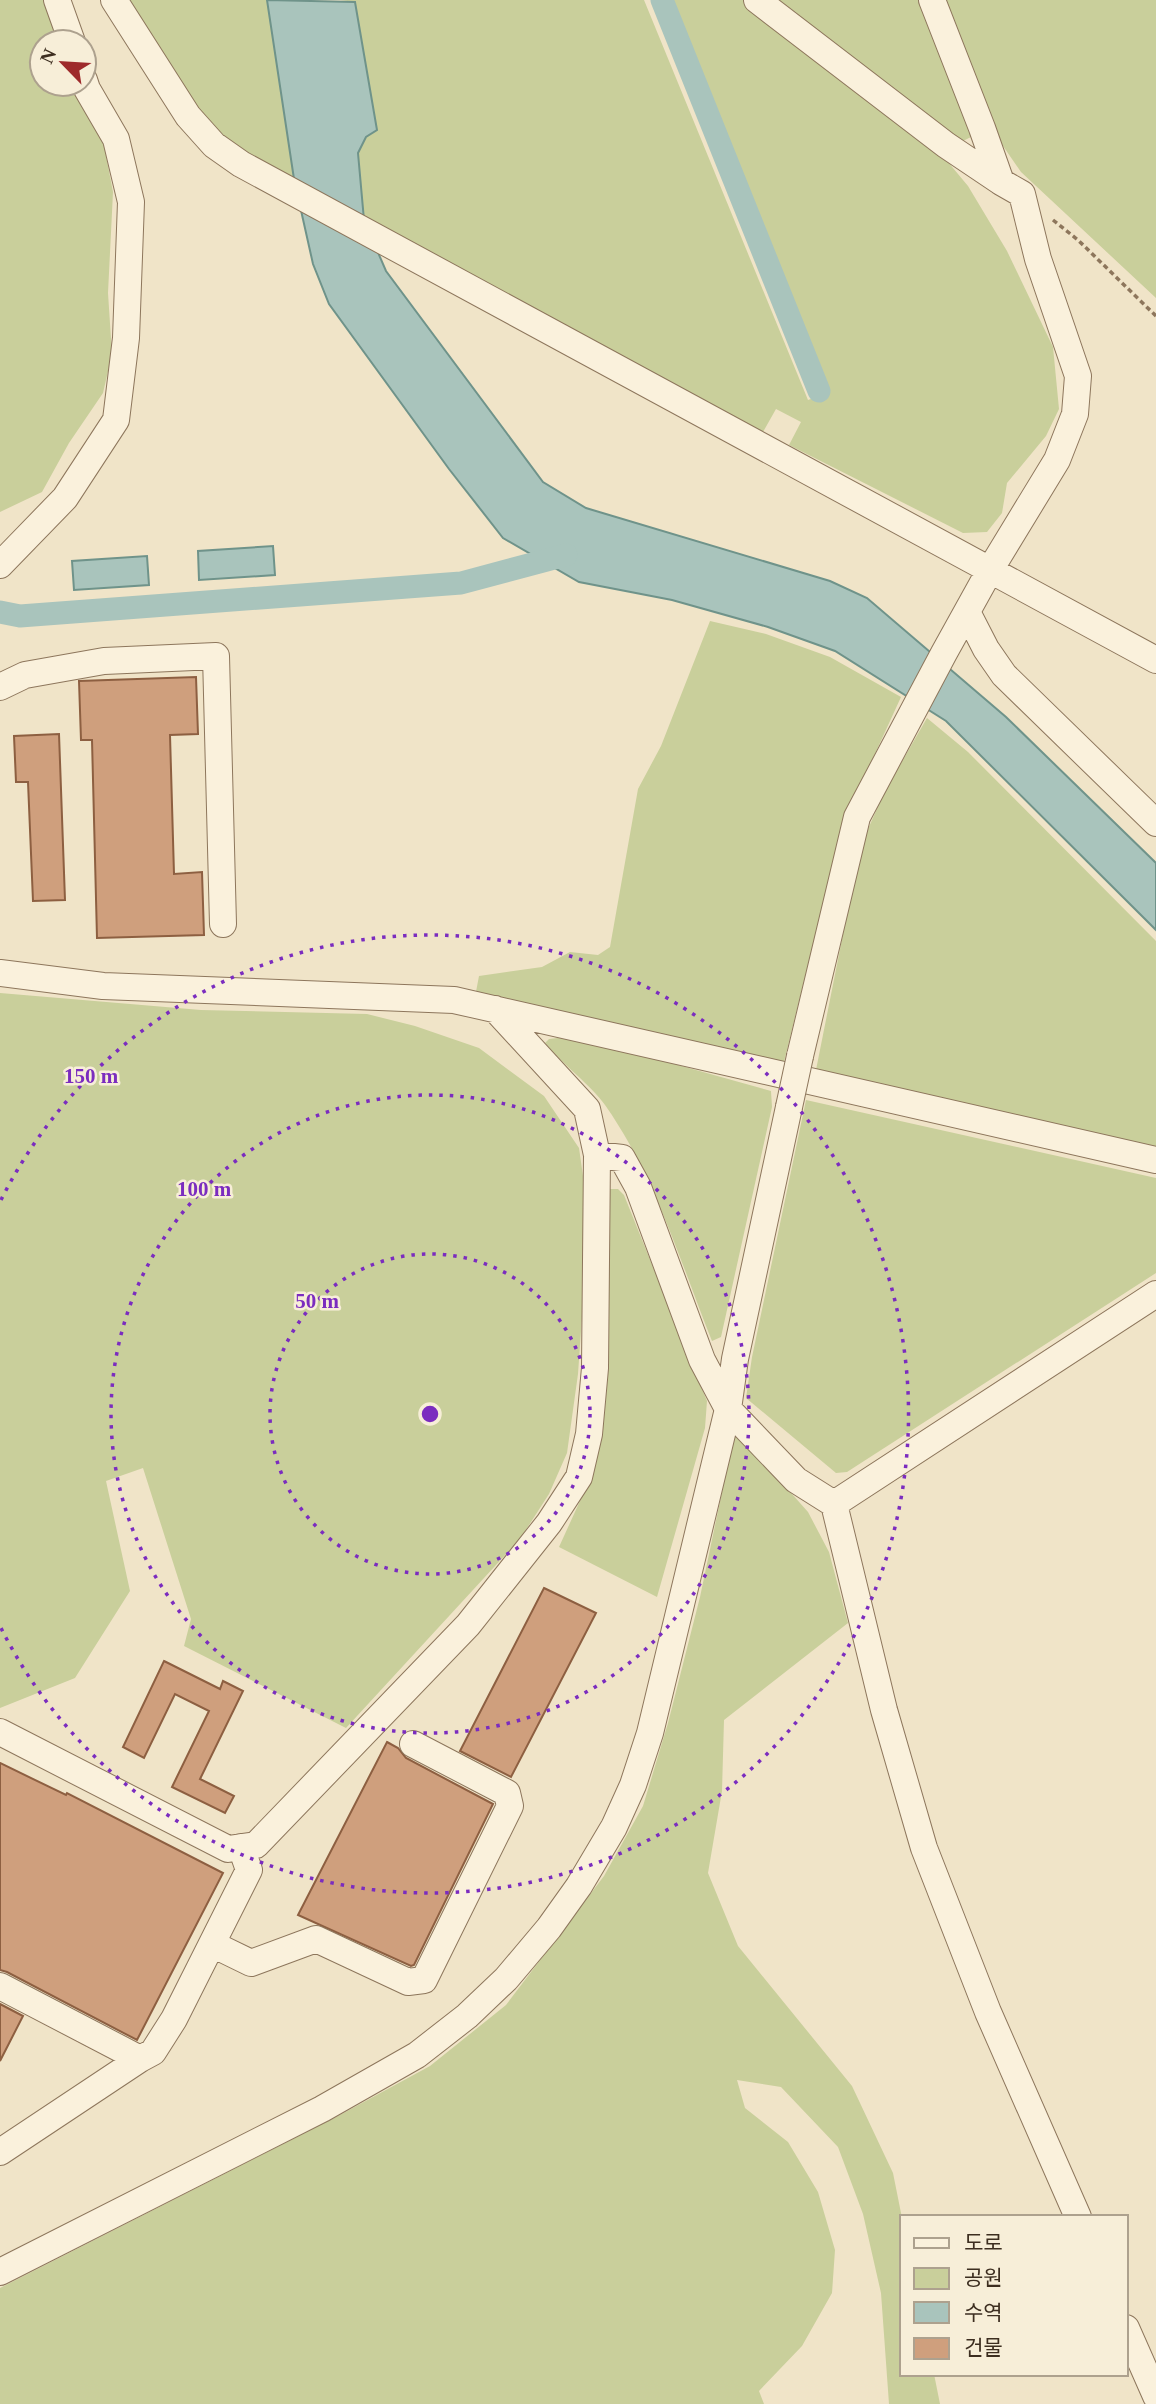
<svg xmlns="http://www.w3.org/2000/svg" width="1156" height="2404" font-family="'Times New Roman','Noto Sans KR',serif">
<rect width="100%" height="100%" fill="#f0e4c8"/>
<path fill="#c9cf9b" d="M0,0H44L63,42H42V84H75L104,145L113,192L108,293L112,354L103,393L69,443L42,492L0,512Z
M126,0H267L294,179L241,152L213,131Z
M340,0H644L808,400L830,392L673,0H746L943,156L968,186L1007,251L1053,347L1059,409L1046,436L1007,483L1002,513L987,532L963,533L789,445L801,422L776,409L763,432L364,219L358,153L366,137L377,130L355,2Z
M774,0H924L973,127L971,137L963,141L949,135Z
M941,0H1156V298L1021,172L1001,143Z
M710,621L766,634L830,657L901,697L842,826L783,1066L475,997L479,976L542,967L570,952L598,955L610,947L638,789L661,746Z
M927,718L968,752L1156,941V1152L816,1070L852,889L868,829L885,791Z
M0,993L201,1010L367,1014L415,1026L479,1048L544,1096L579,1148L584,1183V1288L578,1374L567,1453L549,1494L520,1539L346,1728L184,1646L191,1619L143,1468L106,1481L130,1591L75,1678L0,1708Z
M574,1036L771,1091L772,1107L721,1337L712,1341C680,1261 655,1176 605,1105C591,1085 563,1065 545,1043L549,1039Z
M806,1100L1156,1178V1273L847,1472L836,1473L746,1398L752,1357Z
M610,1189H618L624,1195L707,1401L705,1428L657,1597L559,1547L590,1479L606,1207Z
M735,1430L808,1512L829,1552L848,1623L724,1720L722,1791L708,1873L738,1946L852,2086L893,2173L902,2218V2374H934L940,2404H889L881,2293L863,2214L838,2147L781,2087L737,2080L745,2108L788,2142L818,2192L835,2250L832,2293L802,2346L759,2391L764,2404H0V2288L338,2116L430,2066L506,2005L604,1876L643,1806L668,1723L700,1597Z"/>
<path fill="#a9c4bc" stroke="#6f938a" stroke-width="2" d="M267,0L355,2L377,130L366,137L358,153L364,220L386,271L543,482L586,508L830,581L867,598L1006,717L1156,863V930L946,721L835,651L768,627L672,600L579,582L503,538L449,469L329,304L313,264L294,179Z
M273,546L275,575L199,580L198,551Z
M147,556L149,585L74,590L72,561Z"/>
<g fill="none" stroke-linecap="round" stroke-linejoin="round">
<path stroke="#a9c4bc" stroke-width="23" d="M662,0L819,391
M0,612L20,616L461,583L566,555"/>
</g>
<path fill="#cf9f7d" stroke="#8d5f41" stroke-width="2" d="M196,677L198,734L170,735L174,874L202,872L204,935L97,938L92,740H81L79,681Z
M59,734L65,900L33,901L28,782H16L14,736Z
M544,1588L596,1613L511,1777L460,1751Z
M164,1661L220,1689L223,1681L243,1691L200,1779L234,1796L225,1813L172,1787L209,1711L175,1694L144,1758L123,1747Z
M387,1742L398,1748L406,1758L493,1804L414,1965L411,1966L298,1915Z
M0,1763L66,1795L67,1793L223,1873L137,2040L7,1972L0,1970Z
M0,2004L23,2016L0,2061Z"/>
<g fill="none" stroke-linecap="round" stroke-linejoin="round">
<defs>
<path id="minor" d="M57,0L72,42
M114,0L188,116L214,145L241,164L1156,660
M757,0L946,145L1001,182
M0,565L65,498L116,420L126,338L131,202L116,139L87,89L84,80
M967,612L986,649L1004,675L1156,823
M0,687L25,675L104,661L216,656L223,924
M0,973L103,986L454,1000L1156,1160
M800,1056L857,817L944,653L990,570L1057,460L1075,414L1078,376L1038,259L1022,194L1001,182L982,128L932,0
M597,1155L622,1158L638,1187L702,1360L728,1409L796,1480L834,1504L884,1710L924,1848L988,2012L1078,2217
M834,1504L1156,1294
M0,1732L228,1849L256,1845L468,1625L549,1523L579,1477L589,1434L595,1368L597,1155L587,1109L495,1009
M212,1944L251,1963L316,1939L408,1982L424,1980L510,1806L507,1793L413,1744
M0,1986L140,2059L153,2052L174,2019L249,1870L241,1847
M0,2152L140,2059
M0,2272L322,2109L417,2055L467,2016L506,1979L549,1928L579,1886L614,1827L633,1785L650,1733L728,1409L735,1359L789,1107
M1126,2328L1156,2396"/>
</defs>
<use href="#minor" stroke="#8d765c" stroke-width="28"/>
<path stroke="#8d765c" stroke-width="3.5" stroke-dasharray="5 3.5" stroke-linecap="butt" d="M1053,220L1078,240L1156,316"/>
<use href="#minor" stroke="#faf1dc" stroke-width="26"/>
<defs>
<path id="minor-bridge" d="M789,1107L800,1056"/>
</defs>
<use href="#minor-bridge" stroke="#8d765c" stroke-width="28" stroke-linecap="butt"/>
<use href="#minor-bridge" stroke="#faf1dc" stroke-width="26"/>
</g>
<g fill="none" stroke="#7b2cbf" stroke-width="3.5" stroke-dasharray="3.5 7">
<circle cx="430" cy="1414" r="160"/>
<circle cx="430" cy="1414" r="319"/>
<path d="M1 1200A479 479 0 1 1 1 1628"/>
</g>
<circle cx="430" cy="1414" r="10" fill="#7b2cbf" stroke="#f7eed8" stroke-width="3.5"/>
<g font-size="21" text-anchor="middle" font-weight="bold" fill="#7b2cbf" stroke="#f7eed8" stroke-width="5" stroke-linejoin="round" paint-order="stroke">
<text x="91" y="1083">150 m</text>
<text x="204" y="1196">100 m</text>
<text x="317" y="1308">50 m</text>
</g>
<rect x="900" y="2215" width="228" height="161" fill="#f7eed8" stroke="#ada18e" stroke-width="2"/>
<rect x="914" y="2238" width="35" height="10" fill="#faf1dc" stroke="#ada18e" stroke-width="2"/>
<text x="964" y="2250" font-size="21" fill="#3d2e20">도로</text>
<rect x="914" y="2268" width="35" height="21" fill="#c9cf9b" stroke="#ada18e" stroke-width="2"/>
<text x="964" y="2285" font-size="21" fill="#3d2e20">공원</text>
<rect x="914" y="2302" width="35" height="21" fill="#a9c4bc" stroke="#ada18e" stroke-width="2"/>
<text x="964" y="2320" font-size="21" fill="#3d2e20">수역</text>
<rect x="914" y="2338" width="35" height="21" fill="#cf9f7d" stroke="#ada18e" stroke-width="2"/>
<text x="964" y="2355" font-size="21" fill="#3d2e20">건물</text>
<g transform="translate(63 63) rotate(295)"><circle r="33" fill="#f7eed8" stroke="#ada18e" stroke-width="2"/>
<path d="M0-5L12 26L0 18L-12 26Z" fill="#9e2a2b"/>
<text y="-10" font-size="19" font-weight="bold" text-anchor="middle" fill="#3d2e20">N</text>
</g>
</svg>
